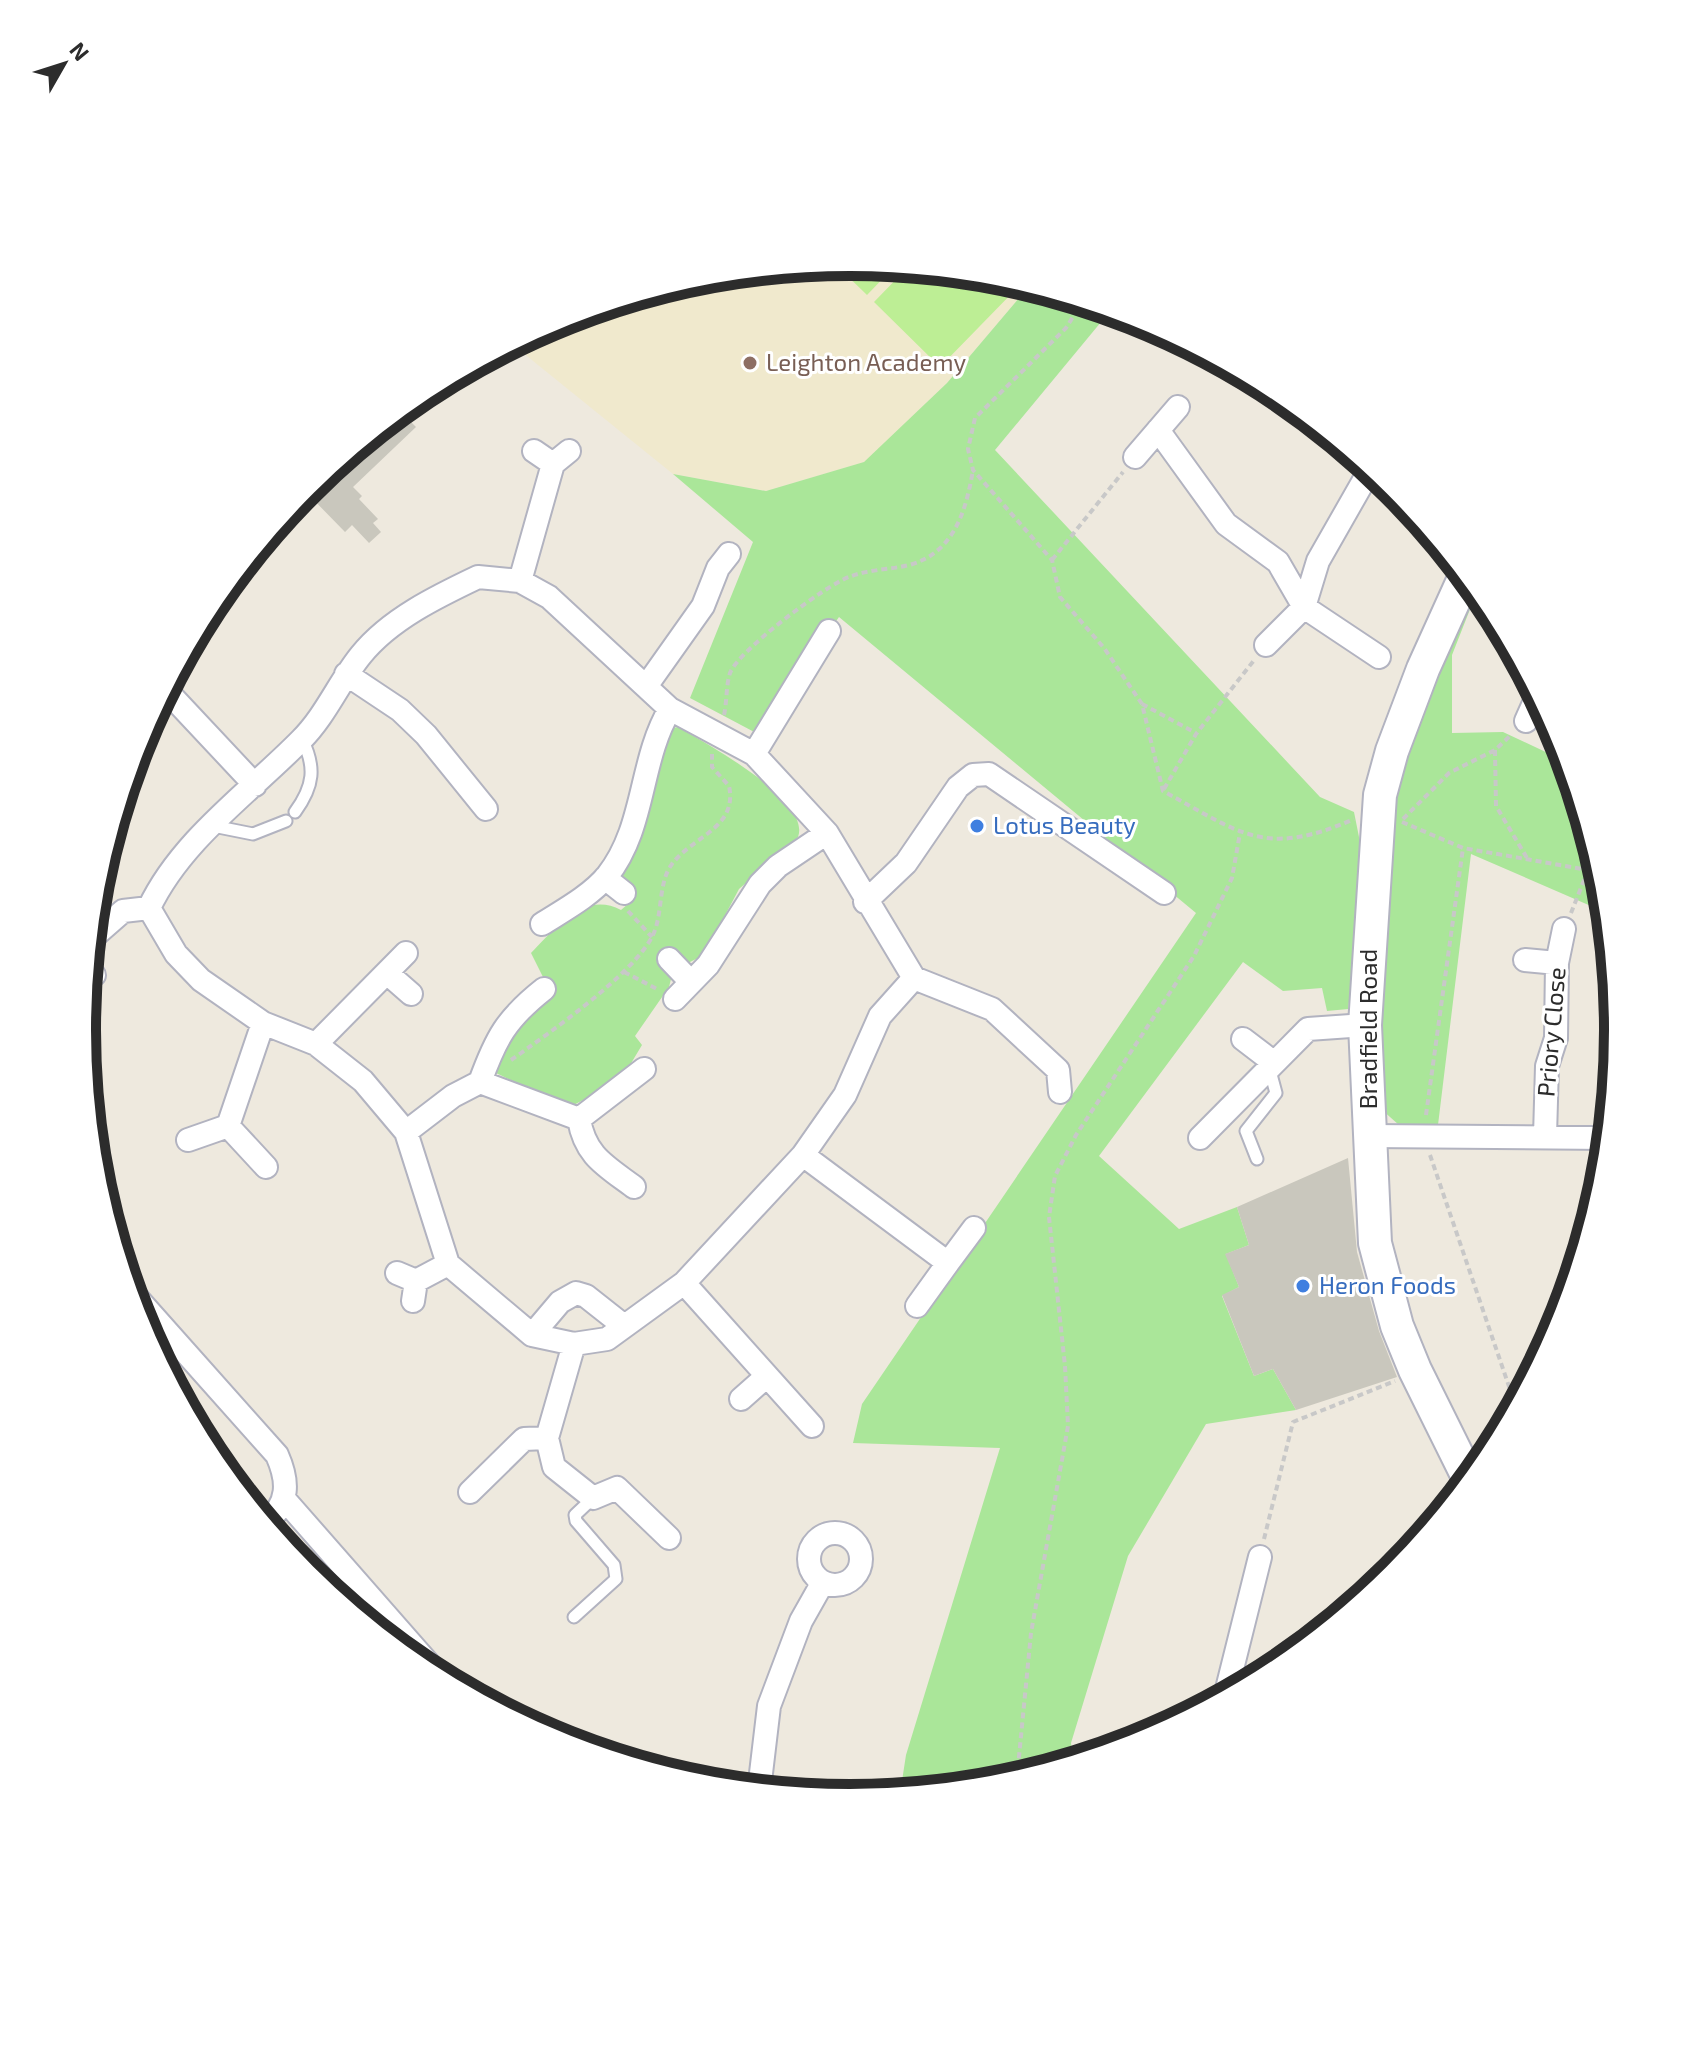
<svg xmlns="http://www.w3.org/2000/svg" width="1701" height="2060" font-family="'Exo 2',sans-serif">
<rect width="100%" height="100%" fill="#eee9de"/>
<path fill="#f0e9cd" d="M851,262L1001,276L1030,285L947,383L865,462L766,491L673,474L512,344L557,320L701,276Z"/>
<path fill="#aae699" d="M1030,285L1107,309L1106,316L995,450L1320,797L1354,812L1360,842L1351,987L1348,1009L1327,1011L1322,988L1283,991L1243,962L1099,1156L1179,1229L1237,1207L1249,1245L1226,1254L1239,1287L1222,1296L1254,1376L1273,1369L1296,1410L1206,1424L1128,1556L1071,1743L1073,1762L1000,1784L900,1794L906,1755L1000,1448L853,1443L862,1404L1196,913L839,617L758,734L690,698L753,542L673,474L766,491L864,462L947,383Z
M1475,585L1478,589L1452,655V733L1503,732L1569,763L1604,881L1607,913L1471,854L1438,1125H1399L1381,1109L1378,1092L1386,858L1396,791L1408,740Z
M678,727C705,743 812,800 798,837L739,889L704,955L688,963L670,950L657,960L671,979L669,987L635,1036L642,1045L621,1080L568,1108L494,1072L502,1040L552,995L531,953C555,929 584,890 621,910L635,898L622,879L623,867L668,729Z"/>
<path fill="#bdee95" d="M851,262L895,266L867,295L834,263Z
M908,267L1001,276L1022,283L940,367L874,302Z"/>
<path fill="#c9c7bd" d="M400,411L416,427L353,487L362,496L359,499L378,519L373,523L381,532L369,543L352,525L345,532L304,490Z
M1348,1158L1357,1252L1379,1331L1397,1377L1296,1410L1273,1369L1254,1376L1222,1295L1239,1287L1225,1254L1249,1245L1237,1207Z"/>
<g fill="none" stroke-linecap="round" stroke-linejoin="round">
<defs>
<path id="service" d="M295,812C314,786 316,767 302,739
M213,826L253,834L286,821
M1257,1159L1246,1131L1276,1093L1269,1067
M574,1617L616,1579L614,1565L576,1521L575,1515L593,1498"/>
<path id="minor" d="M1158,430L1226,524L1278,562L1304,607L1379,657
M534,451L553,464
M1135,457L1178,407
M478,577L520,581L549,597L670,709L754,754L827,833L914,978L880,1016L845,1095L803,1155L684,1283L607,1339L574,1344L532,1335L448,1264L406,1132L363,1081L316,1044L263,1023L201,980L176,954L149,908C181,840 250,792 301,740C326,715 339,682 361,655C390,619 438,596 478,577Z
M520,581L553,464L569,451
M1266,645L1304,607L1318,561L1371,468
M346,674L400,710L426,735L486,809
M647,685L703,606L718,568L729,554
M165,689L255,785
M1526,721L1538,694
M754,754L829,631
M605,878L624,893
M865,902L906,863L958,787L973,775L989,774L1164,893
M542,924C564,910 590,896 607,876C646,827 639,761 670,709
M91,939L123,911L149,908
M669,959L691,982
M1525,960L1557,963
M88,968L94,975
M387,973L411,994
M914,978L992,1009L1058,1070L1060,1092
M675,999L708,965L760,884L778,866L827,833
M263,1023L228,1126L266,1167
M1243,1039L1273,1062
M316,1044L406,953
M480,1082L579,1119L644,1069
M579,1119C585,1156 606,1166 634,1187
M406,1132L453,1096L480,1082C496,1038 506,1019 544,989
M1369,1136L1608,1138
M1545,1136L1547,1066L1556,1038L1557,963L1564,929
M1200,1138L1308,1029L1365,1025
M188,1140L228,1126
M803,1155L948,1263L974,1228
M1600,1194L1607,1138
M397,1273L416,1281L448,1264
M684,1283L812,1426
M130,1290L277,1455C289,1482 289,1503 266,1523
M413,1301L416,1281
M917,1306L948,1263
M532,1335L560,1302L576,1293L586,1296L624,1326
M574,1344L547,1438L554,1467L593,1498L617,1488L669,1538
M160,1360L177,1345
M741,1399L767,1376
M470,1492L524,1439L547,1438
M285,1500L442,1679
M809 1559a26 26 0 1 1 52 0a26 26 0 1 1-52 0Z
M1225,1697L1260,1557
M759,1790L769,1706L801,1621L823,1582"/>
<path id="secondary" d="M1466,574L1423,669L1392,751L1380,795L1365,1025L1375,1243L1397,1326L1415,1370L1470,1481"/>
</defs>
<use href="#service" stroke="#b2b3c0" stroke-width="15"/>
<use href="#minor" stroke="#b2b3c0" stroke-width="26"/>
<use href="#secondary" stroke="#b2b3c0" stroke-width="36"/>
<path stroke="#c8c8c8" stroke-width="4" stroke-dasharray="6 4" stroke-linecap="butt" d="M1083,301L1066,328L975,418L968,449L973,470L1052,560L1060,597L1104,648L1142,704L1163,791C1242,834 1265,858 1354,819
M1052,560L1123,472
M1142,704L1196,733
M724,715C727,702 726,685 730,673C739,650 826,585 849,577C869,569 889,570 909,565C954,553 966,511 973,470
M1495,750L1496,806L1527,858
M1164,789L1196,734L1255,659
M1403,819L1449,773L1495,750L1511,735
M1402,822L1463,848L1588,870L1603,877
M628,911L652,937
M1571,913L1588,870
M624,972L659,990
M511,1060C548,1034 635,973 653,935C663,914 658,882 672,864C693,836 738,828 729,786L712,767V754
M1426,1115L1463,848
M1430,1155L1516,1407
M1264,1539L1293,1422L1395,1381
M1034,1774L1040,1766L1063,1758L1071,1762
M1020,1778L1018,1767L1031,1633L1068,1426L1065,1366L1049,1217L1055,1176L1076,1135L1194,956L1232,878L1240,833"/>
<use href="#service" stroke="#fff" stroke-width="11"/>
<use href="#minor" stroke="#fff" stroke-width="22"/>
<use href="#secondary" stroke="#fff" stroke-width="32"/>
</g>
<circle fill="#8d6e63" stroke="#fff" stroke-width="3" cx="750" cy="363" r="8"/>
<g fill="#3f7fe0" stroke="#fff" stroke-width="3">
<circle cx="977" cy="826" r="8"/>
<circle cx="1303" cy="1286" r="8"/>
</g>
<g text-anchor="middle" stroke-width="6" stroke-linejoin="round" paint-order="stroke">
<g font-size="24" fill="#785e54" stroke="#fff" text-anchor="start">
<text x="766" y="371">Leighton Academy</text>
</g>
<g font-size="24" fill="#366cbe" stroke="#fff" text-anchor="start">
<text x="993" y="834">Lotus Beauty</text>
<text x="1319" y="1294">Heron Foods</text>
</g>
<g font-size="24" fill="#2c2c2c" stroke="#fff">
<text transform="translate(1369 1029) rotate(-90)" y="8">Bradfield Road</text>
<text transform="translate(1552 1032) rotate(-85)" y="8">Priory Close</text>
</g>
</g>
<path d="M0 0H1701V2060H0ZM96 1030a754 754 0 1 1 1508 0a754 754 0 1 1-1508 0Z" fill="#fff" fill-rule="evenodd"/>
<path fill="none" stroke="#2c2c2c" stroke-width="10" d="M96 1030a754 754 0 1 1 1508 0a754 754 0 1 1-1508 0Z"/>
<g transform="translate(64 64) rotate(51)" stroke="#ffffff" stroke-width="6" paint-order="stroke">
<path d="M0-6L14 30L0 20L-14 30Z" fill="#2c2c2c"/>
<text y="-12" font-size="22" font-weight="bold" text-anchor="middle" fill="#2c2c2c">N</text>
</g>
</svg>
